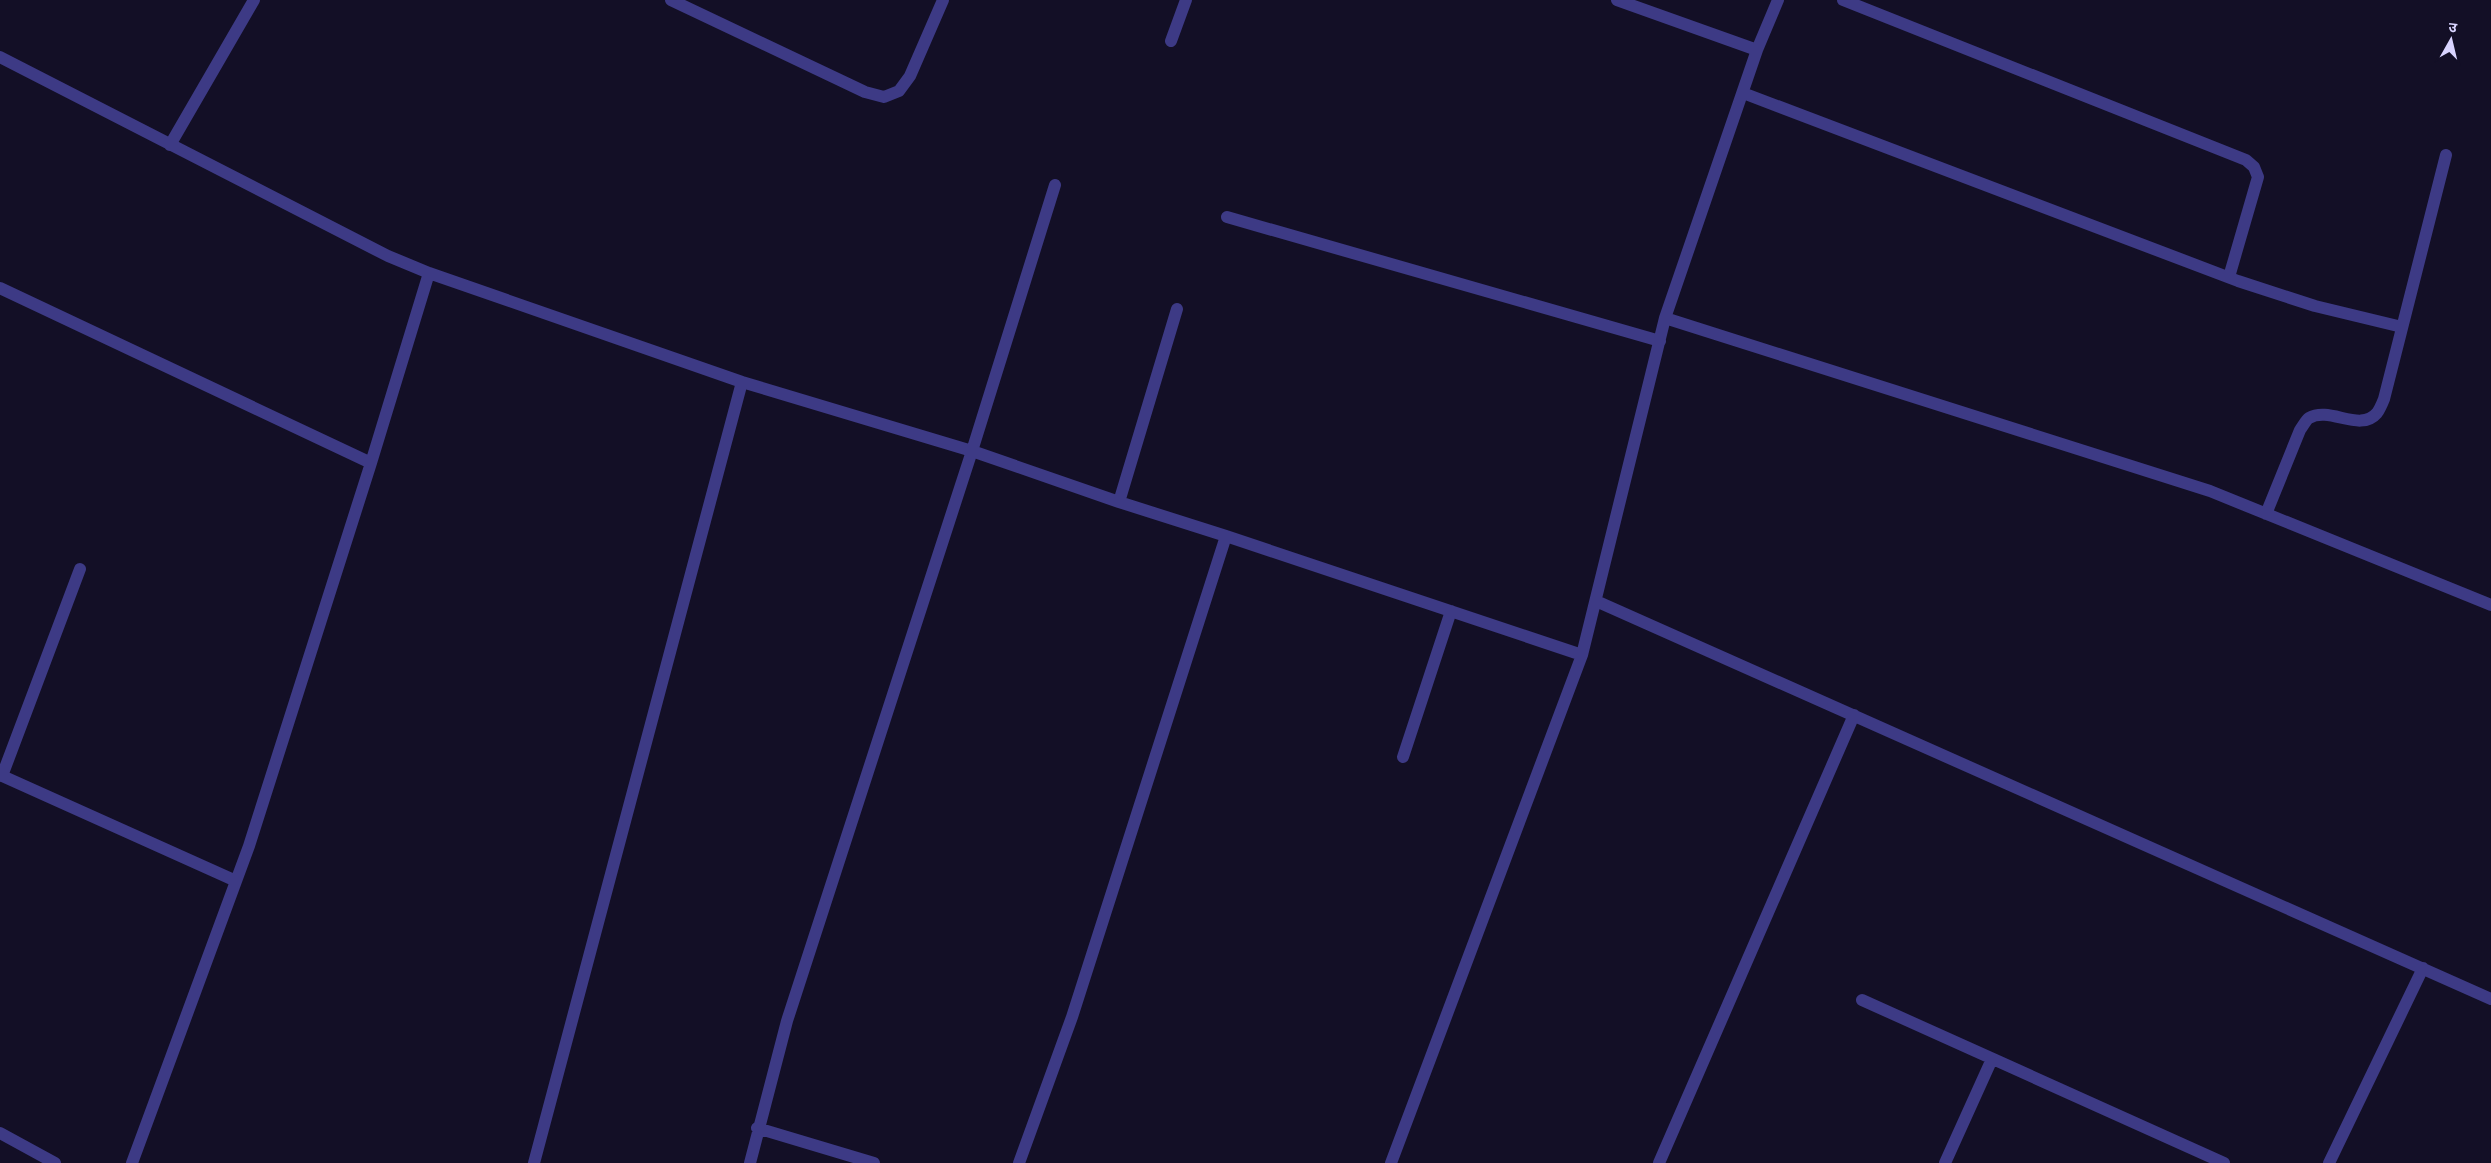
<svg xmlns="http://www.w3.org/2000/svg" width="2491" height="1163" font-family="Karla,'Noto Sans Devanagari',sans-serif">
<rect width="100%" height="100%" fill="#130f26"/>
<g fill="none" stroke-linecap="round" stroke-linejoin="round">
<path stroke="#3d3a85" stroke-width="12" d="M671,0L865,92L884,97L899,91L910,76L943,0
M1617,0L1757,50
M1843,0L2246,160L2254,167L2258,177L2229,277
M1171,41L1186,0
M0,57L388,256L429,273L742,382L972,451L1119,502L1226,536L1582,655
M1743,93L2238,281L2315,306L2402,327
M170,145L254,0
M1227,217L1660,341
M0,288L371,463
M1665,318L2210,491L2491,605
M1119,502L1177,309
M2266,514L2300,430C2303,426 2306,420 2309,418C2330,406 2360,433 2377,413C2380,409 2382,404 2384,399L2446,155
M1596,601L2491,999
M1403,757L1451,611
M0,775L236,881
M2,776L80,569
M1862,1000L2224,1163
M757,1128L874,1163
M0,1133L55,1163
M132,1163L249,846L371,463L429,273
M534,1163L742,382
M750,1163L787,1021L972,451L1055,185
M1019,1163L1072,1017L1226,536
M1391,1163L1582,655L1665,318L1757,50L1778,0
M1659,1163L1854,715
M1945,1163L1992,1059
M2329,1163L2423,968"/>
</g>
<g transform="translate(2451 40) rotate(8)" stroke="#130f26" stroke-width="4" paint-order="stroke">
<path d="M0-4L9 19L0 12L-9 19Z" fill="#d9d4ff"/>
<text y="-8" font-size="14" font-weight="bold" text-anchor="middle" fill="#d9d4ff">उ</text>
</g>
</svg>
